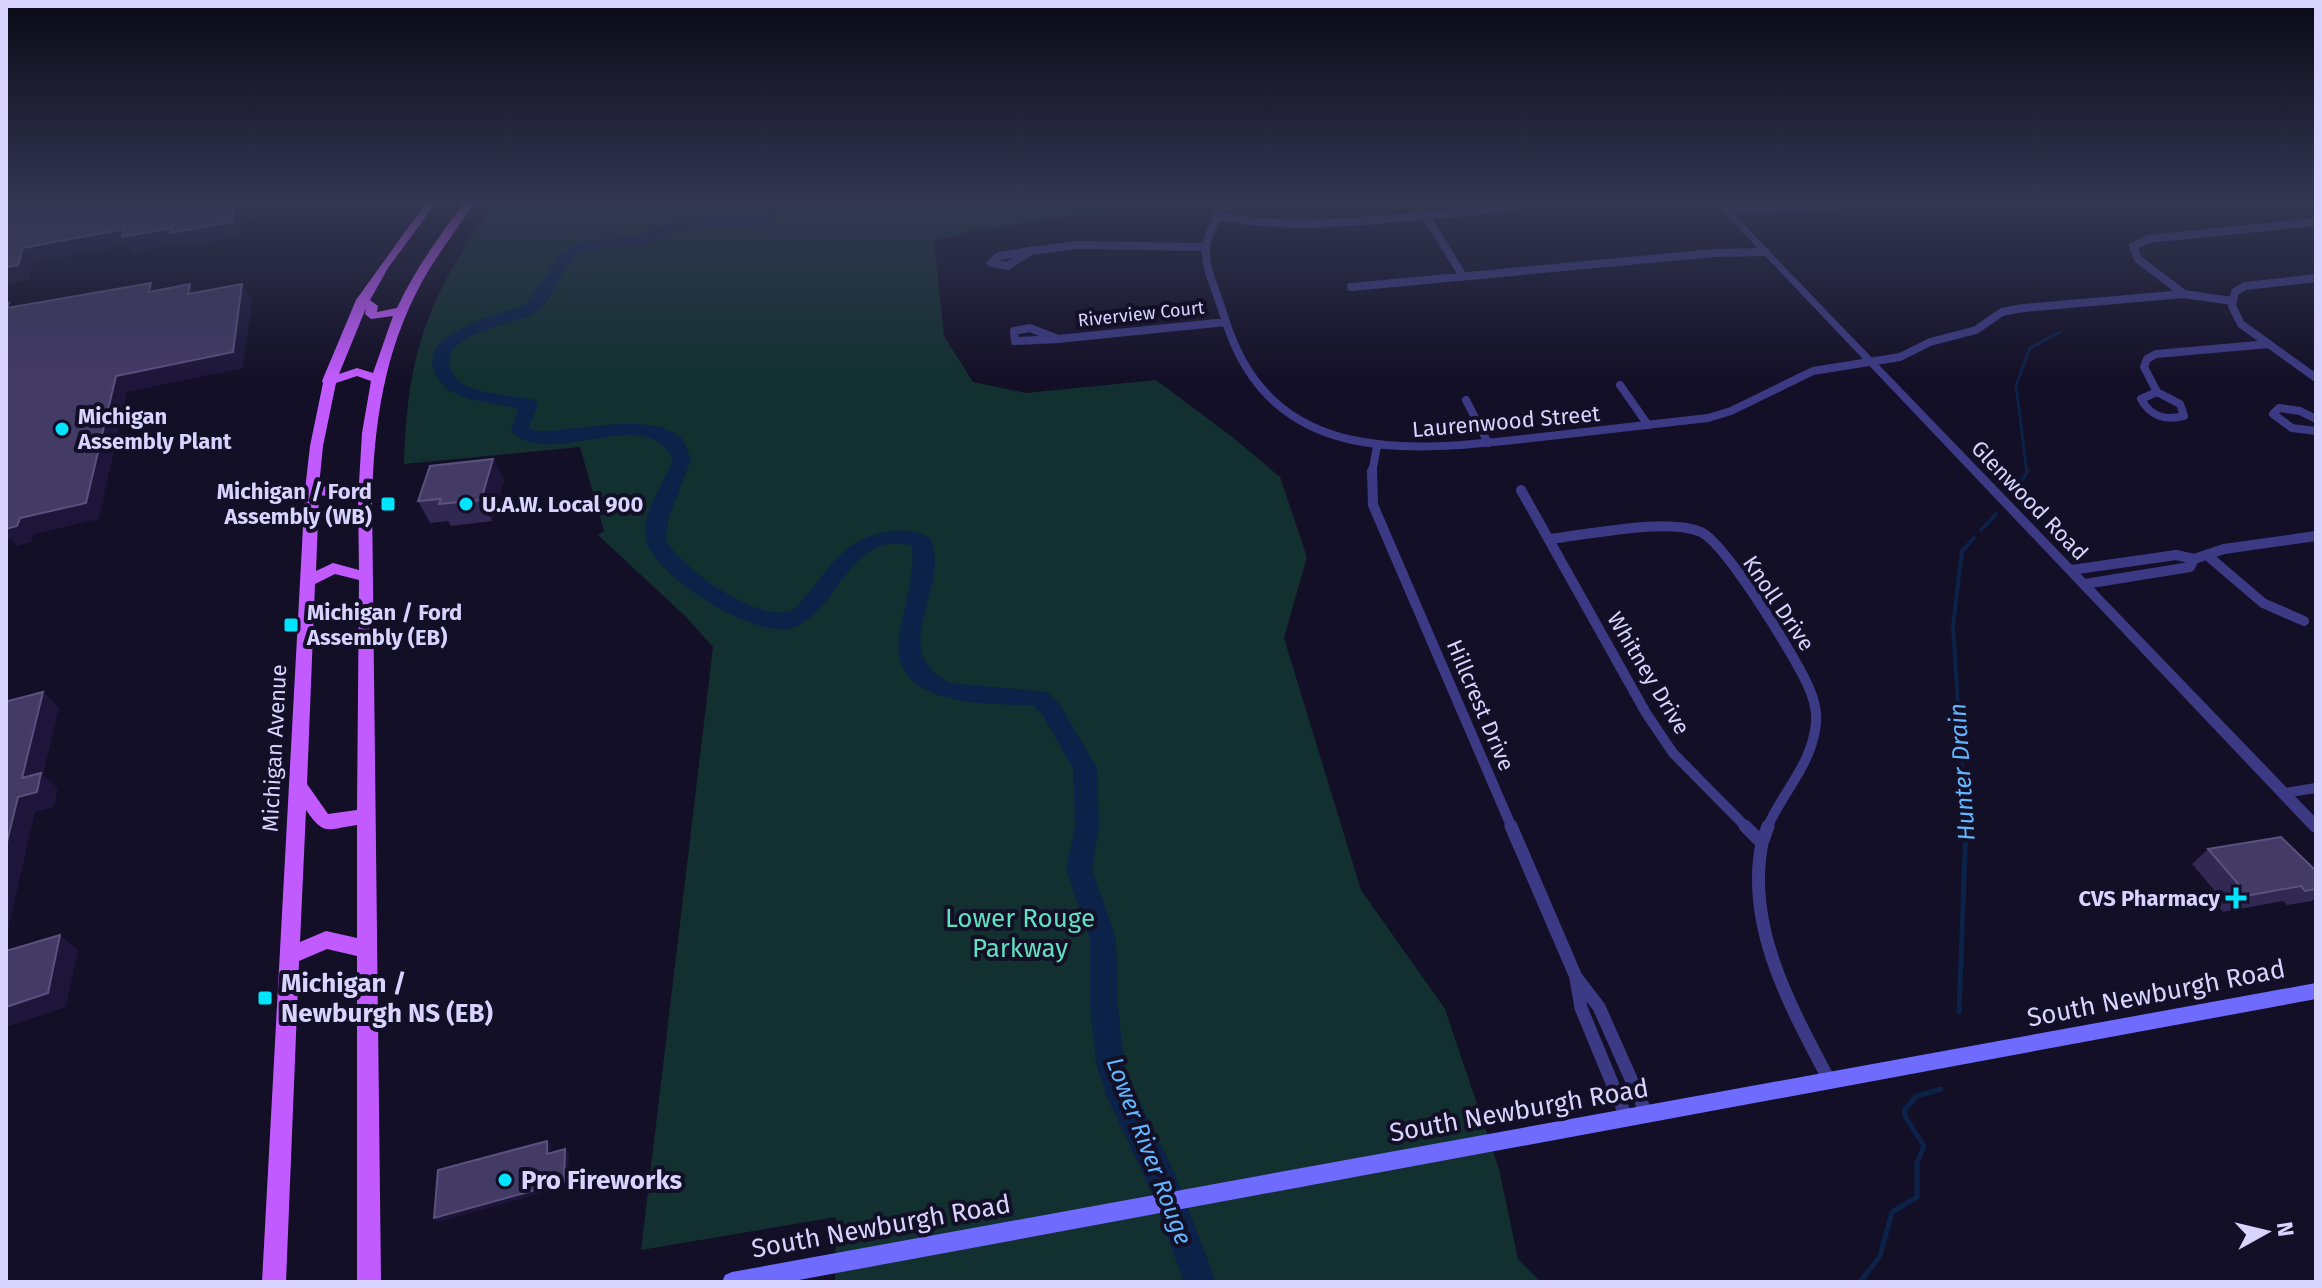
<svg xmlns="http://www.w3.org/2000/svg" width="2322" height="1288" font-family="'Fira Sans',sans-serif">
<rect width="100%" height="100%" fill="#130f26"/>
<path fill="#12302f" d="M495,200H1123L1126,208L971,231L934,241L944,336L973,382L1026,393L1156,380L1231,436L1280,477L1307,557L1284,638L1361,890L1445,1009L1499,1169L1518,1259L1541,1282H835L836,1217L641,1250L713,647L686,617L598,535L604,531L580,447L404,464C407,347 430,296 495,200Z"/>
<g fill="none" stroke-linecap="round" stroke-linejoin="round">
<path stroke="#0c2248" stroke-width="3" d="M2027,473L2016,385L2030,348L2060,332"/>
<path stroke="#0c2248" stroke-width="4" d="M2014,492L2028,471
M1981,530L1996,514
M1966,828L1953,626L1962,551L1974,538"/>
<path stroke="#0c2248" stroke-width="5" d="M1959,1012L1966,826
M1860,1282L1880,1256L1892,1212L1917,1197V1163L1924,1146L1905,1116V1109L1917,1096L1941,1089"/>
<path fill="#0c2248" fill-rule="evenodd" d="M756,200C768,200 779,198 781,212C759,237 712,223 682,230C668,233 655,241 641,244C624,247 604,246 587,251C561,259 557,297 537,312C518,325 425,334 455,377C467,395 515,395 535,400L538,404L529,428L538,431C575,432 650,411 680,437C685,442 688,452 691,459L668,520L666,540C681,569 761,625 793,610C826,579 832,546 880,533C897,528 913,530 929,537C955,584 883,649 950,683L1047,692L1059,703L1097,768L1099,826L1092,870L1116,938L1118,1006L1124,1063L1131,1084L1174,1172L1216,1282H1184L1150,1189L1107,1097L1096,1063L1090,1006V938L1066,870L1075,826L1073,769L1043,715L1033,706C989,703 888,708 899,637C904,607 915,576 912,546C850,529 841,608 795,627C759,642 654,577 646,539C640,513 665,483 673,459C645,401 548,472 511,431L518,408L469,399L448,390L437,378L432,365L433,352L444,338L474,322L526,304L561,254L575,244L639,235L681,220L761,214L766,208Z"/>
<path stroke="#3d3a85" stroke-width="8" d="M1228,200C1191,254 1208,263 1225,319C1271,467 1407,452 1532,438C1591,431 1649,425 1708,418L1731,411L1813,371L1900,357L1930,342L1976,330L2002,312L2023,308L2184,294L2232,301
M1416,200L1463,276
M1727,210L1951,200
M1217,216C1287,229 1342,223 1412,217C1457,213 1501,210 1545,200
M1031,251L1007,266L991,263L999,256Z
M1031,251L1076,245L1203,247
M2316,278L2245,286L2235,292L2232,306L2241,324L2316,378
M1351,287L1714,253L1766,252
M2184,294L2138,259L2133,246L2148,239L2316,222
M1030,328L1058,339L1015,341L1014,331Z
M1058,339L1226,322
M1620,385L1648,425
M2157,392L2144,367L2147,359L2156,354L2269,344
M2157,392L2180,404L2184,416C2166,421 2150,416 2141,399Z
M1466,400L1488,443
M2316,419L2300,411L2279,408L2273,414L2292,428L2316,431
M1372,473L1377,446"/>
<path stroke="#3d3a85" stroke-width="10" d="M1372,471L1373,505L1512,828
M1521,490L1646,713L1673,753L1747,828
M1549,539C1588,535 1667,517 1701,532C1726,544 1797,659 1809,688C1814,699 1817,710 1816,723C1812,765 1783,791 1767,828
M2208,556L2263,603L2304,621
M2071,570L2176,555L2194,559L2224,549L2316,536
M2085,584L2190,567L2194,559
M2284,793L2316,788"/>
<path stroke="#3d3a85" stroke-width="13" d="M1511,826L1576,977L1599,1007L1647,1115
M1745,826L1762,843C1745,928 1792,1009 1830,1082
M1762,843L1768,826
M1576,979L1581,1008L1627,1119"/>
<path fill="#3d3a85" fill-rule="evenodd" d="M1712,200H1720L2316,818V833L2311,831Z"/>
<path fill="#6f6bff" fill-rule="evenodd" d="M2316,983V999L788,1282H722L725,1275L732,1272Z"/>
<path fill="#c25bff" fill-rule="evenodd" d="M428,200H438L388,268L370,300L378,306L377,312L397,308C415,269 441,234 466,200H476C459,227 438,253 422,282C384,351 374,424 372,500L381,1282H357V956L327,949L299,961L286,1282H262L305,490L310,446L323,383L322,381L356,300ZM366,308L365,314L371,319L393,316L373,373L357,368L339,374ZM357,376L371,381L362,433L359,483L347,489L319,486L323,446L336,383ZM319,495L349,499L358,495L359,570L333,563L316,571ZM335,574L359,580L357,810L328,814L307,784L315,584ZM306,810C325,837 327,829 357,825V938L326,931L300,942Z"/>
</g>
<path fill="#312854" d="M493,459L504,480L492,521L451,526L448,521L430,523L418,501Z
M2208,849L2316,871V898L2312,901L2287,905L2283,901L2223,912L2215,902L2220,897L2192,864Z"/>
<path fill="#1d163a" d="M249,200H283L272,201L271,210L257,213L256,220L242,223L240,237L179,248L176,244L132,252L128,245L34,263L29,280L6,285V267L23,248L234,208Z
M190,284L200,299L188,294Z
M242,284L252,299L243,368L127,392L99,519L34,534L31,542L17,546L11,539L6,540V522L20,518L116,376Z
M493,459L504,480L492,521L481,500Z
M43,692L59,708L43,775L58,788L54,807L35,812L6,939V846Z
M60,935L78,950L66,1007L6,1027V1007Z
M547,1141L551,1145L550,1158L547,1154Z
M565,1149L569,1153L568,1186L438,1222L434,1218Z"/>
<path fill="#433a66" stroke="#5a527e" stroke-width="2" d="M40,200H249L248,206L234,208L232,222L170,233L171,228L122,237L124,229L23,248L18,265L6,267V220L11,207Z
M151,283L149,292L190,284L188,294L242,284L233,352L116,376L86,503L20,518L17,526L6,529V304L9,303L7,308Z
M493,459L481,500L439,504L441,499L418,501L430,466Z
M43,692L22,778L41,773L37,792L18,797L6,846V710L8,701Z
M2281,837L2316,871V889L2305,891L2301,886L2240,897L2232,887L2240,886L2208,849Z
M60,935L48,993L6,1007V951Z
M547,1141V1154L565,1149L564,1182L434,1218L438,1170Z"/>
<linearGradient id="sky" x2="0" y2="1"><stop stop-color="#0a0815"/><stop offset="0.53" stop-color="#333752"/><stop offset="1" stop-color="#333752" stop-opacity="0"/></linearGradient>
<rect width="2322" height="380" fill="url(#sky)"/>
<g fill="#00e5ff" stroke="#130f26" stroke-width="3">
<circle cx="62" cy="429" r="8"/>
<rect x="380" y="496" width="16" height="16" rx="4"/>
<circle cx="466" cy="504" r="8"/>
<rect x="283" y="617" width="16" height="16" rx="4"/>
<path d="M2232 886h8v8h8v8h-8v8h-8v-8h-8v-8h8z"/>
<rect x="257" y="990" width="16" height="16" rx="4"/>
<circle cx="505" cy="1180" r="8"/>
</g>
<g text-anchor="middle" stroke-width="8" stroke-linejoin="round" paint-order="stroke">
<g font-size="18" fill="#d9d4ff" stroke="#130f26">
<text transform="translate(1141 314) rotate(-6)" y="6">Riverview Court</text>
</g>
<g font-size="22" font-weight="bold" fill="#d9d4ff" stroke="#130f26" text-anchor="start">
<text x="78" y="424">Michigan<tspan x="78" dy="25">Assembly Plant</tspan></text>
<text x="372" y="499" text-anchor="end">Michigan / Ford<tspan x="372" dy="25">Assembly (WB)</tspan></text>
<text x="482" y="512">U.A.W. Local 900</text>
<text x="307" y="620">Michigan / Ford<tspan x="307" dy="25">Assembly (EB)</tspan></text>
<text x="2220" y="906" text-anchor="end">CVS Pharmacy</text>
</g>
<g font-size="22" fill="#d9d4ff" stroke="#130f26">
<text transform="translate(1506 421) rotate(-5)" y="8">Laurenwood Street</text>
<text transform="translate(2030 500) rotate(46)" y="8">Glenwood Road</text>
<text transform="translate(1779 603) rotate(56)" y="8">Knoll Drive</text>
<text transform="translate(1649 673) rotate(59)" y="8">Whitney Drive</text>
<text transform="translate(1481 705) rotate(67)" y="8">Hillcrest Drive</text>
<text transform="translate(274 748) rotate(-87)" y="8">Michigan Avenue</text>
</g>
<g font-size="24" font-style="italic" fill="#62b6ff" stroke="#130f26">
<text transform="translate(1962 772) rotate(-94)" y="8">Hunter Drain</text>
<text transform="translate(1149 1151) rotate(69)" y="8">Lower River Rouge</text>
</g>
<g font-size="26" fill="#5fe0c0" stroke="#130f26">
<text x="1020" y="927">Lower Rouge<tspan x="1020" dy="30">Parkway</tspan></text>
</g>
<g font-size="26" font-weight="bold" fill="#d9d4ff" stroke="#130f26" text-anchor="start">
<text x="281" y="992">Michigan /<tspan x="281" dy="30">Newburgh NS (EB)</tspan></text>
<text x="521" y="1189">Pro Fireworks</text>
</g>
<g font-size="26" fill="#d9d4ff" stroke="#130f26">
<text transform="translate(2156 993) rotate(-11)" y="9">South Newburgh Road</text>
<text transform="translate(1519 1110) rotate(-10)" y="9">South Newburgh Road</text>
<text transform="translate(881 1226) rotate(-10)" y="9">South Newburgh Road</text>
</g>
</g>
<rect width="2322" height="1288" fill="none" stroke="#d9d4ff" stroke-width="16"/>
<g transform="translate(2266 1232) rotate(82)" stroke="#130f26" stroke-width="6" paint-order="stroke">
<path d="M0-6L14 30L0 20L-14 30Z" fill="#d9d4ff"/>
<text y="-12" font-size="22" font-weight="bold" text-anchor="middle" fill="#d9d4ff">N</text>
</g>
</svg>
